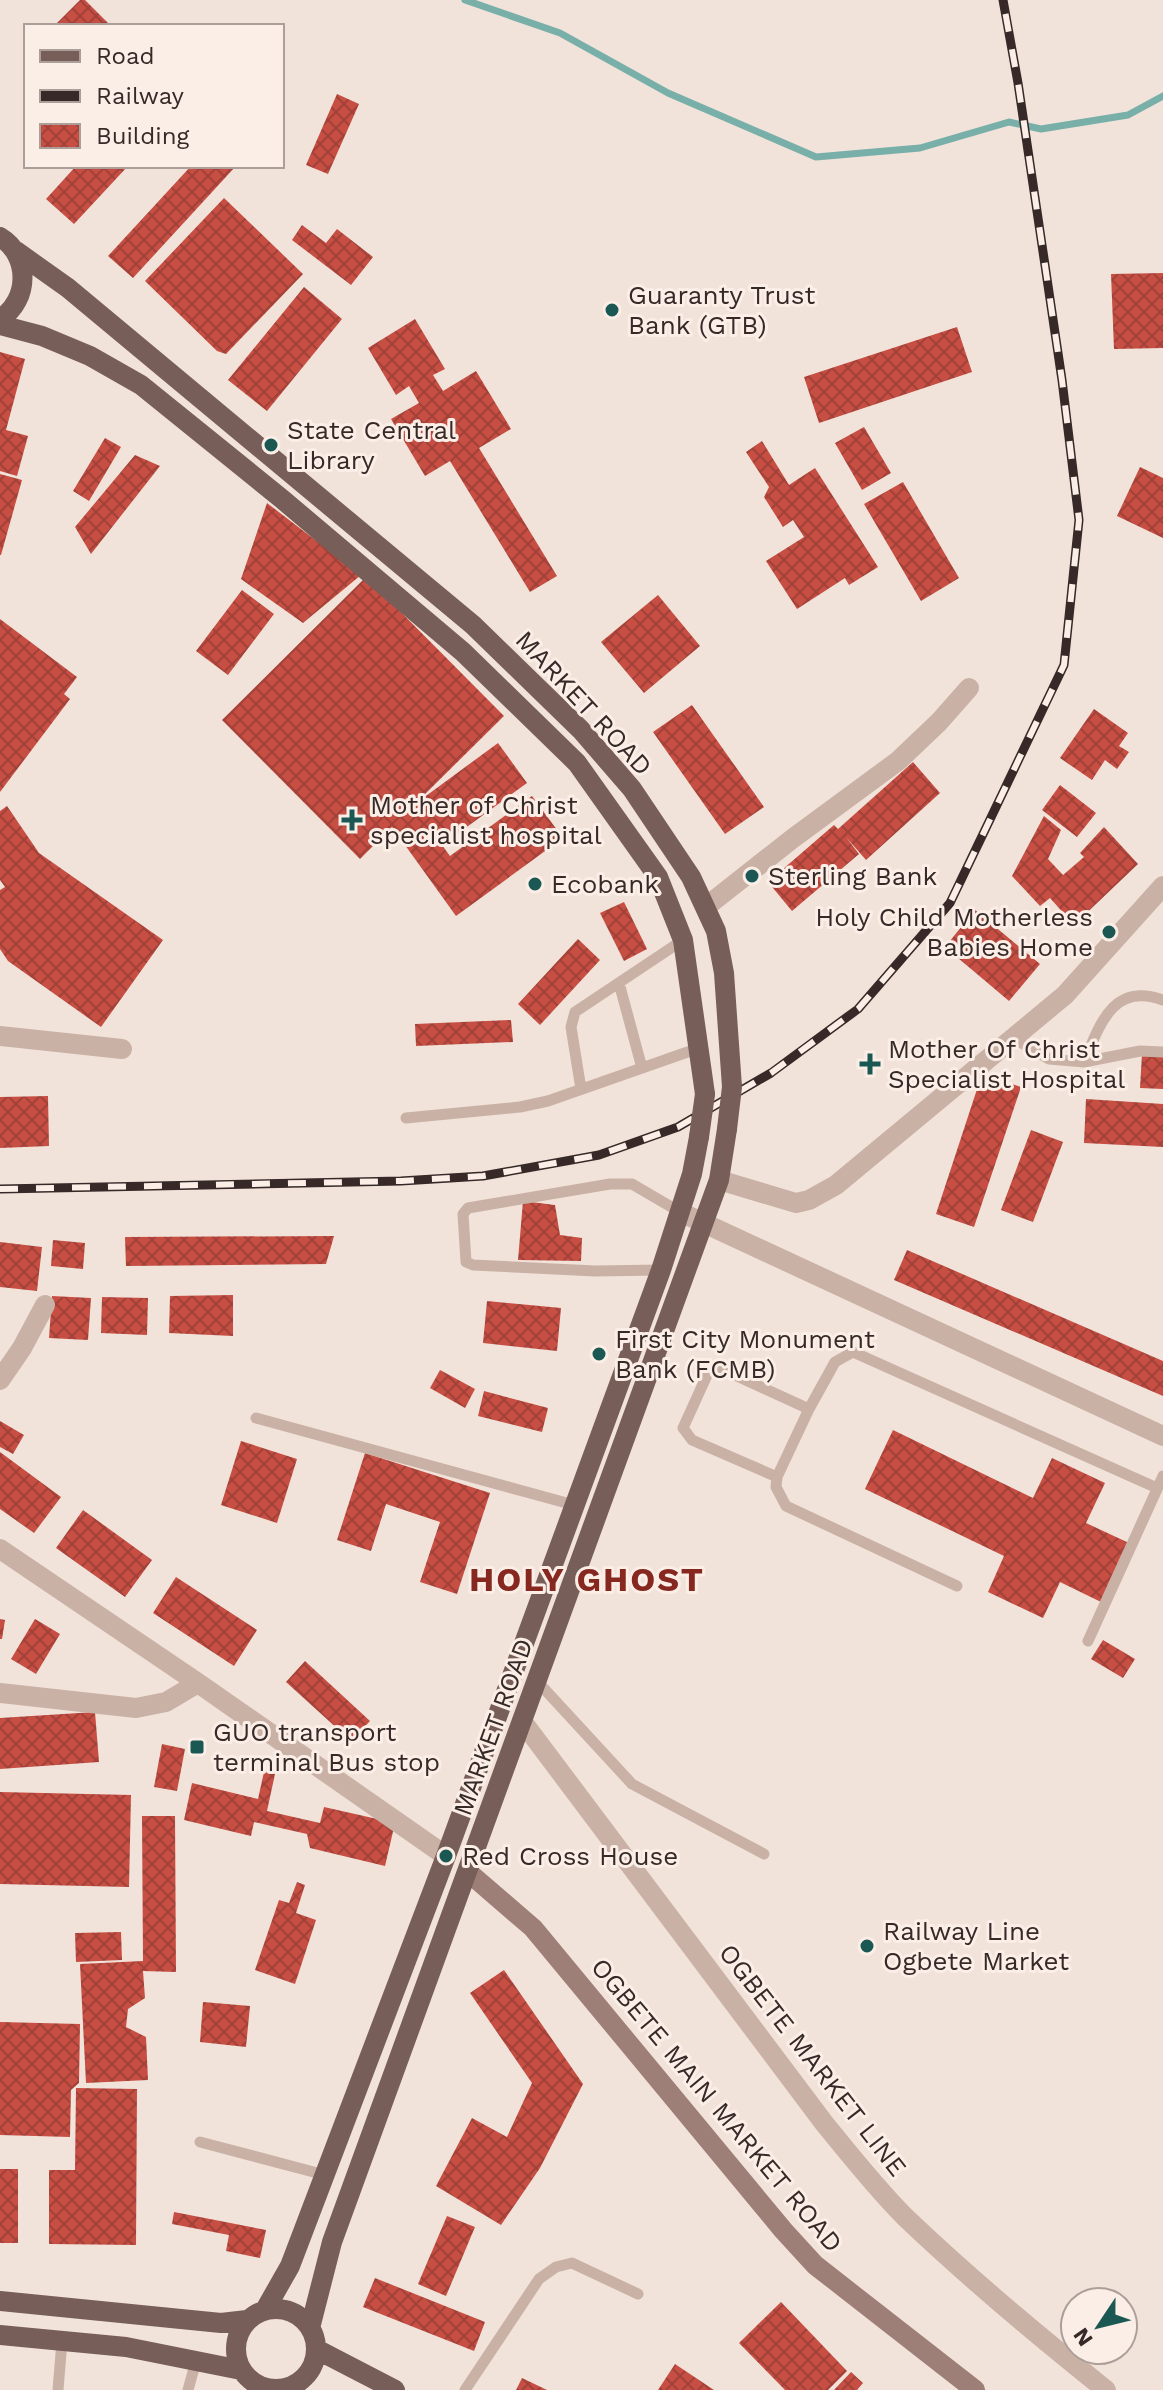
<svg xmlns="http://www.w3.org/2000/svg" width="1163" height="2390" font-family="'Work Sans',sans-serif">
<defs>
<pattern id="building-cross-hatch" width="8" height="8" patternUnits="userSpaceOnUse" patternTransform="scale(2)"><rect width="8" height="8" fill="#c74e43"/><path d="M0 0l8 8M0 8l8-8" fill="none" stroke="#a24138"/></pattern>
</defs>
<rect width="100%" height="100%" fill="#f2e3da"/>
<g fill="none" stroke-linecap="round" stroke-linejoin="round">
<path stroke="#79afa9" stroke-width="7" d="M465,0L560,33L668,93L816,157L920,148L1009,122L1041,129L1128,115L1163,96"/>
</g>
<path fill="url(#building-cross-hatch)" d="M80,0H85L111,26H54Z
M337,94L359,104L328,174L306,165Z
M76,166H128L74,224L46,199Z
M191,166H236L133,278L108,256Z
M224,198L303,274L226,354L217,351L145,281Z
M302,225L326,243L337,229L373,257L351,285L292,240Z
M1163,273V348L1114,349L1111,274Z
M304,287L342,319L267,411L228,380Z
M415,319L445,369L433,375L443,391L476,371L511,429L479,448L557,576L530,592L450,461L425,476L391,419L419,403L409,386L396,395L368,348Z
M957,327L972,372L819,423L804,377Z
M0,352L25,359L6,430L28,436L17,476L0,471Z
M864,427L891,473L862,490L835,443Z
M105,438L121,447L89,501L73,491Z
M762,441L789,485L815,468L878,567L849,585L845,578L797,609L766,561L804,537L793,520L783,527L764,497L769,487L746,452Z
M135,455L160,466L91,554L75,527Z
M1140,467L1163,478V538L1117,516Z
M0,474L22,480L1,555H0Z
M903,482L959,578L921,601L864,504Z
M267,503L361,575L303,623L241,579Z
M366,577L504,716L415,804L498,743L527,783L442,845L450,856L532,796L563,838L456,916L392,827L360,859L222,720Z
M242,590L274,614L228,675L196,651Z
M658,595L700,646L644,693L601,642Z
M0,619L77,677L64,694L70,699L0,792Z
M692,705L764,807L725,834L653,732Z
M1094,709L1128,733L1119,746L1129,752L1117,769L1105,760L1092,780L1060,758Z
M913,762L940,793L866,860L846,837L859,854L792,911L768,882L834,825L838,829Z
M1060,785L1096,813L1077,837L1042,810Z
M7,806L39,853L163,940L101,1027L8,961L0,949V890L5,887L0,880V811Z
M1044,816L1061,830L1048,859L1063,875L1084,857L1080,853L1104,827L1138,864L1074,925L1050,898L1040,906L1012,876Z
M624,902L647,949L624,961L600,913Z
M975,910L1040,964L1009,1001L945,947Z
M578,939L600,960L540,1025L518,1004Z
M511,1020L513,1042L416,1046L415,1024Z
M1142,1054L1163,1055V1089L1140,1088Z
M982,1074L1021,1087L974,1227L936,1214Z
M48,1096L49,1146L0,1148V1097Z
M1086,1099L1163,1104V1147L1084,1143Z
M1031,1130L1063,1142L1033,1222L1001,1210Z
M523,1201L555,1205L560,1235L582,1238L581,1261L518,1260Z
M334,1236L326,1264L126,1266L125,1237Z
M53,1240L85,1243L83,1269L51,1266Z
M0,1242L42,1247L37,1291L0,1287Z
M907,1250L1163,1361V1396L894,1280Z
M233,1295V1336L169,1333L170,1296Z
M52,1296L91,1298L88,1340L49,1338Z
M102,1297L148,1298L147,1335L101,1333Z
M487,1301L561,1308L557,1351L483,1343Z
M440,1370L475,1389L465,1408L430,1388Z
M484,1391L548,1408L542,1432L478,1416Z
M0,1421L24,1435L13,1454L0,1447Z
M893,1430L1033,1498L1052,1458L1105,1483L1086,1523L1129,1543L1101,1602L1060,1582L1043,1618L988,1592L1004,1556L865,1489Z
M241,1441L297,1459L277,1523L221,1505Z
M0,1452L61,1497L34,1533L0,1509Z
M365,1453L490,1493L457,1594L420,1582L440,1522L386,1504L371,1551L337,1540Z
M83,1510L152,1560L125,1597L56,1548Z
M176,1577L257,1630L234,1666L153,1613Z
M0,1619L5,1620L2,1639H0Z
M35,1619L60,1634L36,1674L11,1659Z
M1103,1640L1135,1659L1123,1678L1091,1659Z
M305,1661L370,1721L351,1741L286,1682Z
M95,1712L99,1762L0,1769V1718Z
M162,1744L185,1749L177,1791L154,1787Z
M264,1772L275,1774L267,1811L320,1823L324,1807L395,1823L385,1866L310,1848L307,1834L254,1822L251,1836L184,1820L192,1783L258,1799Z
M0,1792L131,1795L129,1887L0,1884Z
M142,1816H175L176,1972L143,1971L145,1998L128,2009L126,2027L146,2037L148,2080L86,2083L80,1964L143,1961Z
M297,1882L305,1885L296,1913L316,1920L295,1984L255,1970L279,1900L289,1903Z
M121,1932L122,1960L76,1962L75,1933Z
M504,1970L583,2084L540,2168L501,2225L436,2186L472,2118L507,2137L532,2083L470,1993Z
M203,2002L250,2006L246,2047L200,2042Z
M0,2022L80,2024L79,2083L71,2090L70,2137L0,2135Z
M76,2088L137,2089L136,2245L49,2244V2170H75Z
M0,2169H18V2243H0Z
M174,2212L266,2230L260,2258L226,2251L229,2235L172,2224Z
M447,2216L475,2227L446,2296L418,2284Z
M375,2278L485,2322L474,2351L363,2307Z
M781,2302L847,2371L828,2390H785L739,2343Z
M675,2364L714,2390H658Z
M851,2372L863,2383L857,2390H834Z
M522,2378L547,2390H516Z"/>
<g fill="none" stroke-linecap="round" stroke-linejoin="round">
<path stroke="#cab1a6" stroke-width="11" d="M619,983L642,1068
M1013,1038L1049,1059L1084,1062L1140,1051L1163,1052
M1084,1062C1100,1024 1113,982 1163,1000
M581,1089L571,1027L575,1012L683,940
M406,1118L520,1107L548,1101L699,1048
M661,1270L595,1271L473,1265L466,1262L463,1214L468,1208L610,1184H632L680,1212
M256,1418L574,1505
M777,1477L692,1440L683,1428L708,1373L724,1370L809,1409
M957,1586L786,1506L776,1487L777,1477L809,1409L835,1362L853,1352L1157,1488
M1088,1641L1163,1476
M537,1681L632,1784L764,1854
M200,2142L325,2175
M58,2390L62,2341
M188,2390L196,2361
M465,2390L539,2279L556,2267L572,2263L638,2294"/>
<path stroke="#cab1a6" stroke-width="20" d="M707,906L792,839L898,761L939,722L969,688
M0,1036L122,1049
M719,1180L796,1203L809,1200L836,1185L1065,995L1163,886
M680,1212L1163,1436
M0,1380L22,1348L45,1305
M0,1549L198,1683L446,1856
M0,1693L136,1708L166,1702L198,1683
M522,1721L824,2123C850,2155 876,2188 905,2217C969,2278 1037,2335 1106,2390"/>
<path stroke="#9e7f77" stroke-width="20" d="M468,1872L533,1928L783,2230L815,2265L975,2390"/>
<path stroke="#785e58" stroke-width="20" d="M0,237C30,255 30,300 0,319
M16,251L68,288L473,625L581,730L632,789L691,877L716,931L724,973L732,1087
M0,325L42,336L90,356L141,385L282,499L463,652L577,763L658,877L683,940L705,1094
M0,2301L221,2323L247,2320
M236 2349a40 40 0 1 1 80 0a40 40 0 1 1-80 0Z
M265,2310L290,2266L446,1856L661,1270L692,1174L699,1137
M310,2328L332,2242L719,1180L727,1129
M0,2335L126,2347L241,2370
M316,2349L395,2390"/>
<defs>
<path id="rail" d="M0,1189L401,1181L483,1176L599,1155L678,1127L771,1073L858,1009L950,903L1064,665L1079,520L1062,380L1018,83L1003,0"/>
</defs>
<use href="#rail" stroke="#362927" stroke-width="9"/>
<use href="#rail" stroke="#faeee7" stroke-width="6" stroke-dasharray="18" stroke-linecap="butt"/>
<path stroke="#785e58" stroke-width="20" d="M727,1129L732,1087
M699,1137L705,1094"/>
</g>
<g fill="#1c5853" stroke="#faeee7" stroke-width="3">
<circle cx="612" cy="310" r="8"/>
<circle cx="271" cy="445" r="8"/>
<path d="M348 808h8v8h8v8h-8v8h-8v-8h-8v-8h8z"/>
<circle cx="752" cy="876" r="8"/>
<circle cx="535" cy="884" r="8"/>
<circle cx="1109" cy="932" r="8"/>
<path d="M866 1052h8v8h8v8h-8v8h-8v-8h-8v-8h8z"/>
<circle cx="599" cy="1354" r="8"/>
<rect x="189" y="1739" width="16" height="16" rx="4"/>
<circle cx="446" cy="1856" r="8"/>
<circle cx="867" cy="1946" r="8"/>
</g>
<g text-anchor="middle" stroke-width="6" stroke-linejoin="round" paint-order="stroke">
<g font-size="26" fill="#362927" stroke="#faeee7" text-anchor="start">
<text x="628" y="304">Guaranty Trust<tspan x="628" dy="30">Bank (GTB)</tspan></text>
<text x="287" y="439">State Central<tspan x="287" dy="30">Library</tspan></text>
<text x="370" y="814">Mother of Christ<tspan x="370" dy="30">specialist hospital</tspan></text>
<text x="768" y="885">Sterling Bank</text>
<text x="551" y="893">Ecobank</text>
<text x="1093" y="926" text-anchor="end">Holy Child Motherless<tspan x="1093" dy="30">Babies Home</tspan></text>
<text x="888" y="1058">Mother Of Christ<tspan x="888" dy="30">Specialist Hospital</tspan></text>
<text x="615" y="1348">First City Monument<tspan x="615" dy="30">Bank (FCMB)</tspan></text>
<text x="213" y="1741">GUO transport<tspan x="213" dy="30">terminal Bus stop</tspan></text>
<text x="462" y="1865">Red Cross House</text>
<text x="883" y="1940">Railway Line<tspan x="883" dy="30">Ogbete Market</tspan></text>
</g>
<g font-size="26" fill="#362927" stroke="#faeee7">
<text transform="translate(584 703) rotate(47)" y="9">MARKET ROAD</text>
<text transform="translate(493 1727) rotate(-70)" y="9">MARKET ROAD</text>
<text transform="translate(813 2060) rotate(52)" y="9">OGBETE MARKET LINE</text>
<text transform="translate(717 2105) rotate(50)" y="9">OGBETE MAIN MARKET ROAD</text>
</g>
<g font-size="34" font-weight="bold" letter-spacing="2" fill="#86281f" stroke="#faeee7">
<text x="587" y="1591">HOLY GHOST</text>
</g>
</g>
<rect x="24" y="24" width="260" height="144" fill="#faeee7" stroke="#ac9f9a" stroke-width="2"/>
<rect x="40" y="50" width="40" height="12" fill="#785e58" stroke="#ac9f9a" stroke-width="2"/>
<text x="96" y="64" font-size="24" fill="#362927">Road</text>
<rect x="40" y="90" width="40" height="12" fill="#362927" stroke="#ac9f9a" stroke-width="2"/>
<text x="96" y="104" font-size="24" fill="#362927">Railway</text>
<rect x="40" y="124" width="40" height="24" fill="url(#building-cross-hatch)" stroke="#ac9f9a" stroke-width="2"/>
<text x="96" y="144" font-size="24" fill="#362927">Building</text>
<g transform="translate(1099 2326) rotate(235)"><circle r="38" fill="#faeee7" stroke="#ac9f9a" stroke-width="2"/>
<path d="M0-6L14 30L0 20L-14 30Z" fill="#1c5853"/>
<text y="-12" font-size="22" font-weight="bold" text-anchor="middle" fill="#362927">N</text>
</g>
</svg>
